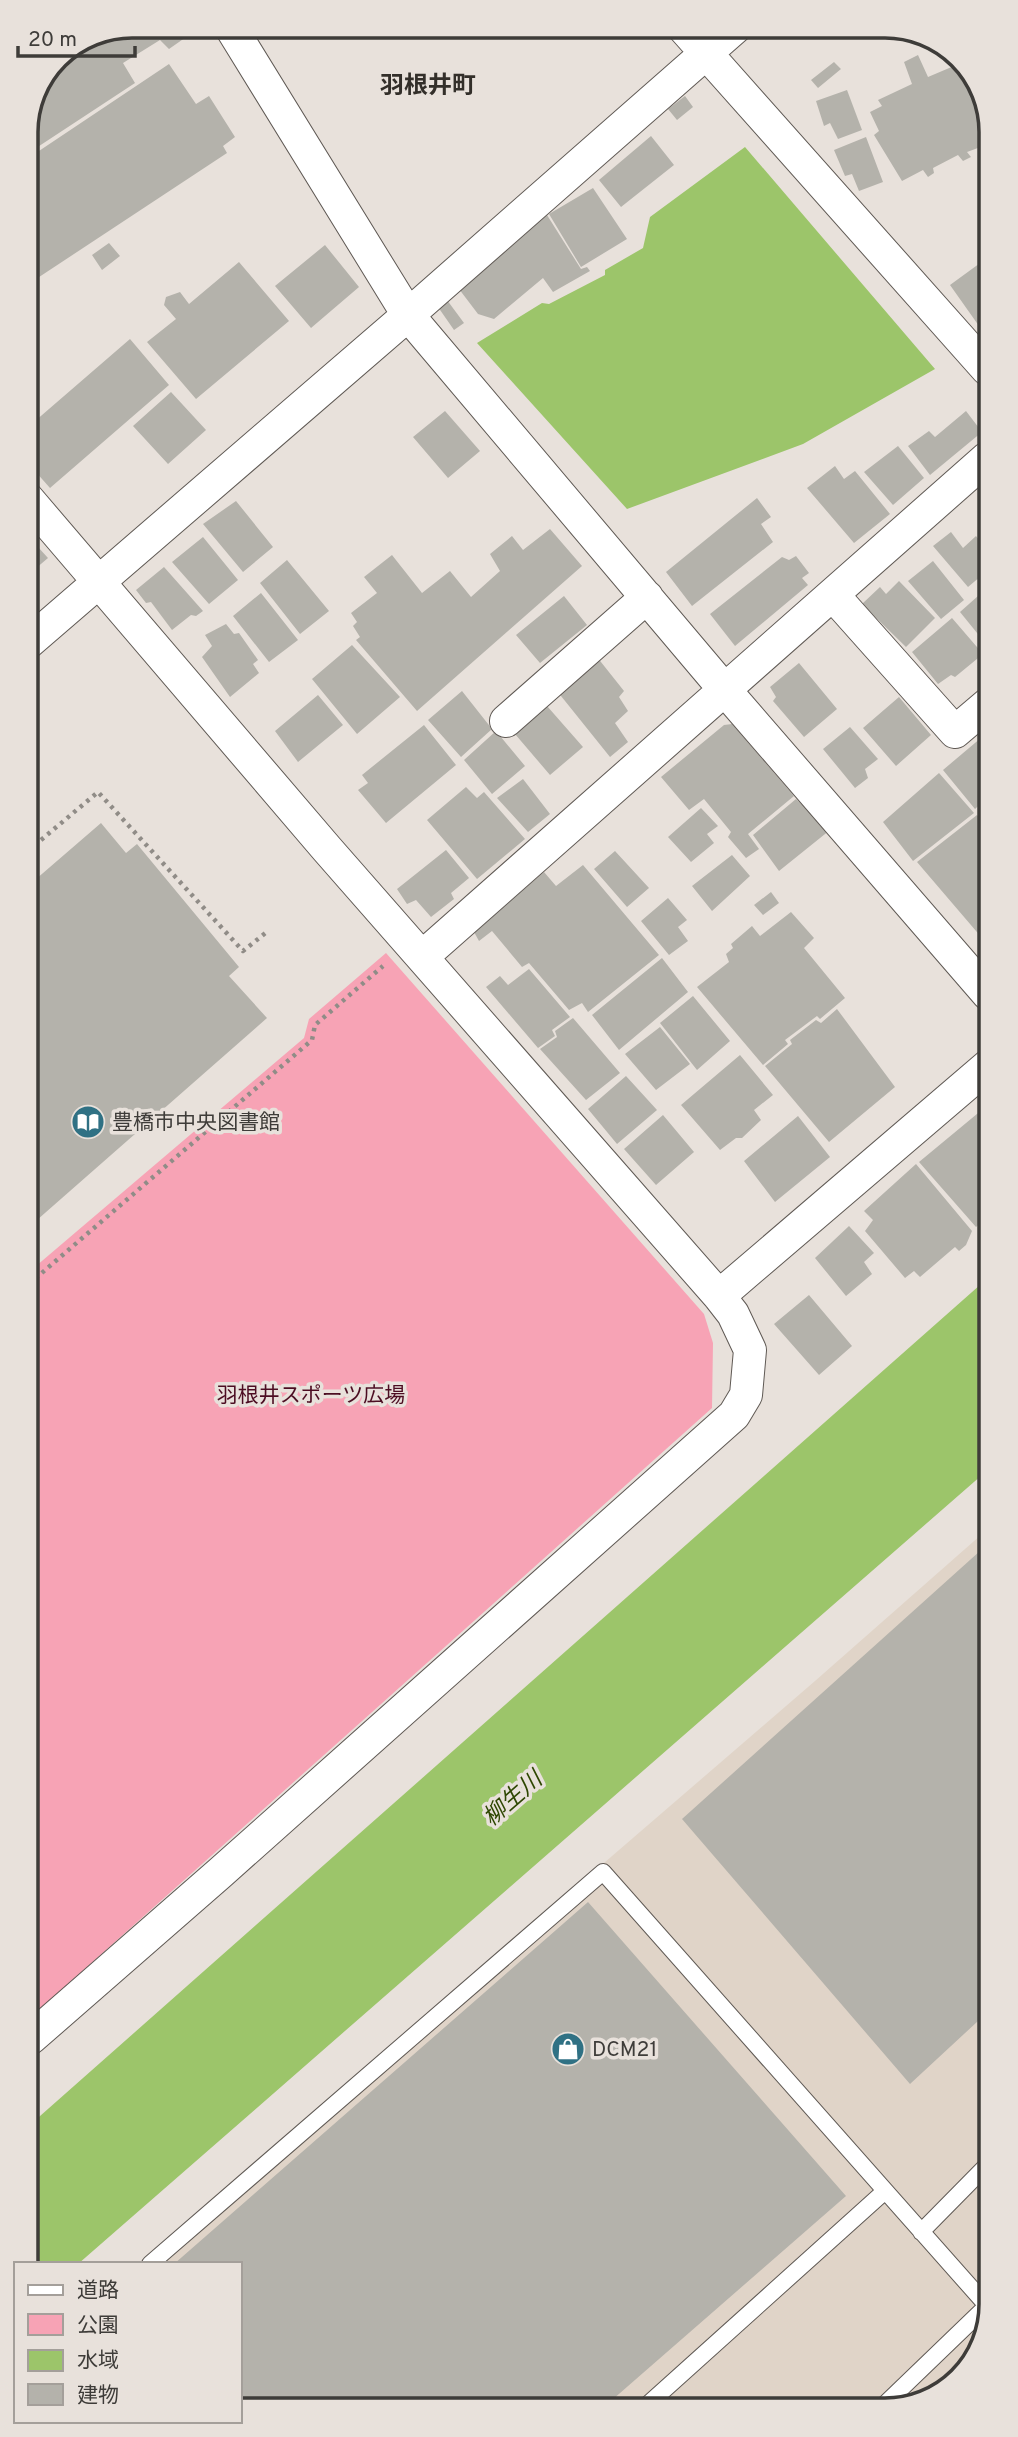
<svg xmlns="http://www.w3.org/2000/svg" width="1018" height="2437" font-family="Overpass,'Noto Sans JP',sans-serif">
<rect width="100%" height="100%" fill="#e8e1db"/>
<path fill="#e0d4c8" d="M990,1527L992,2305L970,2369L919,2405L240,2410V2264H139L815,1681Z"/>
<path fill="#f7a3b5" d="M386,953L704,1314L713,1343L712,1408L31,2017L29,1272L304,1038L309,1019Z"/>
<path fill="#9cc56a" d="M745,147L935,369L803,444L627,509L477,343L542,303L549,304L605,275V270L643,248L650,217Z
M989,1277L990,1468L78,2264H32L31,2124Z"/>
<path fill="#b4b2ab" d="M133,26H184L189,35L169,49L160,40L123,63L135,83L27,154L26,126L58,57Z
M918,55L928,77L961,63L986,99V145L967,152L971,157L963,161L958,155L933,168L934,173L928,177L923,170L902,181L874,135L879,131L870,112L882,106L878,100L912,84L904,62Z
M834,62L841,69L818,88L811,80Z
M169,64L196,104L209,96L235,137L223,146L227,153L27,285V159Z
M847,90L862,130L838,139L830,123L824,126L816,101Z
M685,96L693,107L677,120L668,109Z
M651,136L674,165L621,207L599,180Z
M866,137L883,182L859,191L852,174L845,176L834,150Z
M593,188L627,239L581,267L549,214Z
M547,215L581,269L587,267L590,271L553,292L543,278L494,319L478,314L459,289Z
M109,243L120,256L102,270L92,255Z
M325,245L359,287L311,328L275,286Z
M987,258V320L979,326L950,285Z
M239,262L289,321L196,399L147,342L176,319L164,305L166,297L180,292L189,304Z
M447,300L464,323L454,330L438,307Z
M130,339L169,385L50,488L27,462V428Z
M171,392L206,430L168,464L133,426Z
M445,411L480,451L448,478L413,437Z
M966,411L982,432L930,475L908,446L929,431L935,437Z
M898,446L924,478L893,505L864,472Z
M835,466L844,479L855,471L890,514L854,543L807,488Z
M757,498L771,517L761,524L773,542L692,606L666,572Z
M236,501L273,547L243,572L203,524Z
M550,529L582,566L417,711L356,640L360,637L353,626L357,622L351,613L377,593L364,577L392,555L422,593L450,571L471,597L500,571L490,554L512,536L523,550Z
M951,532L963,548L976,536L987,550V571L968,587L933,546Z
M27,535L48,558L28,575L27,560Z
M203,537L238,580L209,604L172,562Z
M796,556L809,573L802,578L808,585L735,646L710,614L782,557L789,560Z
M287,560L329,611L300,634L260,583Z
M933,561L964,600L941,619L908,581Z
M164,567L203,611L196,616L191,615L172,630L151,602L146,603L136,590Z
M899,581L935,618L906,647L862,604L880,587L886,594Z
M987,588L988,642L986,644L960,612Z
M261,593L298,640L269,662L233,616Z
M564,596L587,625L540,663L516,635Z
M952,618L983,654L955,677L951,675L938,684L912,652Z
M226,624L234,634L239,633L258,660L253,664L259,673L230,697L202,657L212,646L205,635Z
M352,645L400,697L357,734L312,679Z
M597,657L624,691L619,697L628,711L615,723L628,742L610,757L557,691Z
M799,663L837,709L804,737L773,701L776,697L770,687Z
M462,691L492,729L461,757L428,720Z
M318,695L343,725L298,762L275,731Z
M899,697L931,735L896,766L863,728Z
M547,706L583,747L550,775L515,734Z
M732,724L794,796L748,834L759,849L746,858L728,837L731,832L704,799L689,810L661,777L724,725Z
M424,725L456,765L386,823L358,790L368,783L362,775Z
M850,727L878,759L865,769L868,778L855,788L823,749Z
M496,731L525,766L492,794L464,760Z
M988,732V797L975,809L943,770Z
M939,773L974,813L913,861L883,822Z
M523,779L550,814L528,832L497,798Z
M466,787L477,798L484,792L525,839L477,879L427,820Z
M796,799L830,830L779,871L753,835Z
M701,808L718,826L707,834L714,843L691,862L668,837Z
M977,815L988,828V945L917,862Z
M101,823L126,853L137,844L239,967L229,976L267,1018L29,1227L28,886Z
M446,850L469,878L451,893L454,899L431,917L416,900L407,904L397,889Z
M615,851L649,888L627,907L594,869Z
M732,855L750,876L712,911L692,886Z
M583,865L659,955L588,1012L582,1003L569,1010L529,963L522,967L492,931L479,941L474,932L544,872L556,886Z
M771,892L779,903L763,915L754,905Z
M668,898L687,920L678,927L688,941L669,955L641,921Z
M791,912L814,938L804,948L845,998L820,1019L817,1016L785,1040L788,1044L763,1065L697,987L729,962L726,954L733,948L731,944L752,926L760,936Z
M662,958L688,992L619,1050L592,1015Z
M529,969L570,1017L552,1030L555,1036L538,1048L486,987L500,976L508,985Z
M693,996L730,1041L697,1070L660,1023Z
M837,1009L895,1087L829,1142L765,1066L792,1044L790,1040L816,1020L821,1023Z
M573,1018L620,1073L586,1100L540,1049L557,1037L555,1031Z
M660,1027L690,1064L656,1090L625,1054Z
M740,1055L773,1095L754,1110L761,1120L742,1138H736L720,1150L681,1105Z
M626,1076L657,1110L617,1144L588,1109Z
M989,1104V1216L976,1227L919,1162Z
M663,1115L694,1152L656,1185L624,1149Z
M798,1116L830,1157L775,1202L744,1161Z
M916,1164L972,1231L966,1245L959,1251L955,1247L920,1277L914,1271L905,1278L865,1231L873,1220L864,1211Z
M849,1226L874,1253L864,1262L872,1274L846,1296L815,1258Z
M809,1295L852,1346L819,1375L774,1324Z
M990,1542L991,2009L910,2084L682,1819Z
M588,1902L846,2196L604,2407L240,2410V2264H174Z"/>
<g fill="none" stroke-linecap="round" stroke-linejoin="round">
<defs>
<path id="service" d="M921,2232L991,2161
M150,2264L603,1872L990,2309
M884,2405L992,2301
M645,2407L885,2191"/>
<path id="minor" d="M230,26L408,315L724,689L988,994
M682,26L987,369
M27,498L327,849L719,1296L733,1314L750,1350L746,1395L734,1415L220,1873L31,2038
M833,595L955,732L988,704
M28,643L408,315L737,26
M506,721L647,597
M422,957L987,458
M719,1296L989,1065"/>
</defs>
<use href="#service" stroke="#5f5954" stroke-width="18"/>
<use href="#minor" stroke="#5f5954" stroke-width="34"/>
<path stroke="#908c87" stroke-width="4.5" stroke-dasharray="3.5 5" stroke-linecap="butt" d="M28,851L98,792L243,951L268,931
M29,1284L312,1040L315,1025L383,966"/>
<use href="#service" stroke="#fff" stroke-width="16"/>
<use href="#minor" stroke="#fff" stroke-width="32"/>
</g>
<defs>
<symbol id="library-disc" viewBox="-11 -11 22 22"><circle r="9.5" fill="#307184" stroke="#e8e1db"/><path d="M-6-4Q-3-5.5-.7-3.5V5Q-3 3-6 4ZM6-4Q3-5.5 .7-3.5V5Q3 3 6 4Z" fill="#fff"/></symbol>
<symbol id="shop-disc" viewBox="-11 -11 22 22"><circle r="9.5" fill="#307184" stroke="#e8e1db"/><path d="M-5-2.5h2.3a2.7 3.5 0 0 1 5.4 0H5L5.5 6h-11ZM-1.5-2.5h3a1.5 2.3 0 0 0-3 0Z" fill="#fff"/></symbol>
</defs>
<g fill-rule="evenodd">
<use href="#library-disc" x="69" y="1103" width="38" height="38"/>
<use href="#shop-disc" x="549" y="2030" width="38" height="38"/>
</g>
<g text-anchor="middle" stroke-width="7" stroke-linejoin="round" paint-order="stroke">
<g font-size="21" fill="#3e3c39" stroke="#e8e1db" text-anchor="start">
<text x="112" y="1129">豊橋市中央図書館</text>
<text x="592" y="2056">DCM21</text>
</g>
<g font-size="21" fill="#4c0d22" stroke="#e8e1db">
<text x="311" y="1402">羽根井スポーツ広場</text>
</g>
<g font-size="23" font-style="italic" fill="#2e4702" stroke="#e8e1db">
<text transform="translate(512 1798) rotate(-41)" y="8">柳生川</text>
</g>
<g font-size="24" font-weight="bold" fill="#332f2a" stroke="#e8e1db">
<text x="428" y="93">羽根井町</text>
</g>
</g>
<path d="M0 0H1018V2437H0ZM132 38H885A94 94 0 0 1 979 132V2304A94 94 0 0 1 885 2398H132A94 94 0 0 1 38 2304V132A94 94 0 0 1 132 38Z" fill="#e8e1db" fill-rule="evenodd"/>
<path fill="none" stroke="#3e3c39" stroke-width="3.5" d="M132 38H885A94 94 0 0 1 979 132V2304A94 94 0 0 1 885 2398H132A94 94 0 0 1 38 2304V132A94 94 0 0 1 132 38Z"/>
<rect x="14" y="2262" width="228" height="161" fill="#e8e1db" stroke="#a49f9a" stroke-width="2"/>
<rect x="28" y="2285" width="35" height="10" fill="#ffffff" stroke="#a49f9a" stroke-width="2"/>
<text x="77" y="2297" font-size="21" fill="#3e3c39">道路</text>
<rect x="28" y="2314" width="35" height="21" fill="#f7a3b5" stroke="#a49f9a" stroke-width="2"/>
<text x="77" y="2332" font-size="21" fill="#3e3c39">公園</text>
<rect x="28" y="2350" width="35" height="21" fill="#9cc56a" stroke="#a49f9a" stroke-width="2"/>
<text x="77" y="2367" font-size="21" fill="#3e3c39">水域</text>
<rect x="28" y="2384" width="35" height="21" fill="#b4b2ab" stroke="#a49f9a" stroke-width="2"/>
<text x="77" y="2402" font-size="21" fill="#3e3c39">建物</text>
<path d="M18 46v10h117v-10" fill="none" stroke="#3e3c39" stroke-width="3.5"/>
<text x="28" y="46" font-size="21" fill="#3e3c39" stroke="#e8e1db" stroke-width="5" paint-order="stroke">20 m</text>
</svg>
